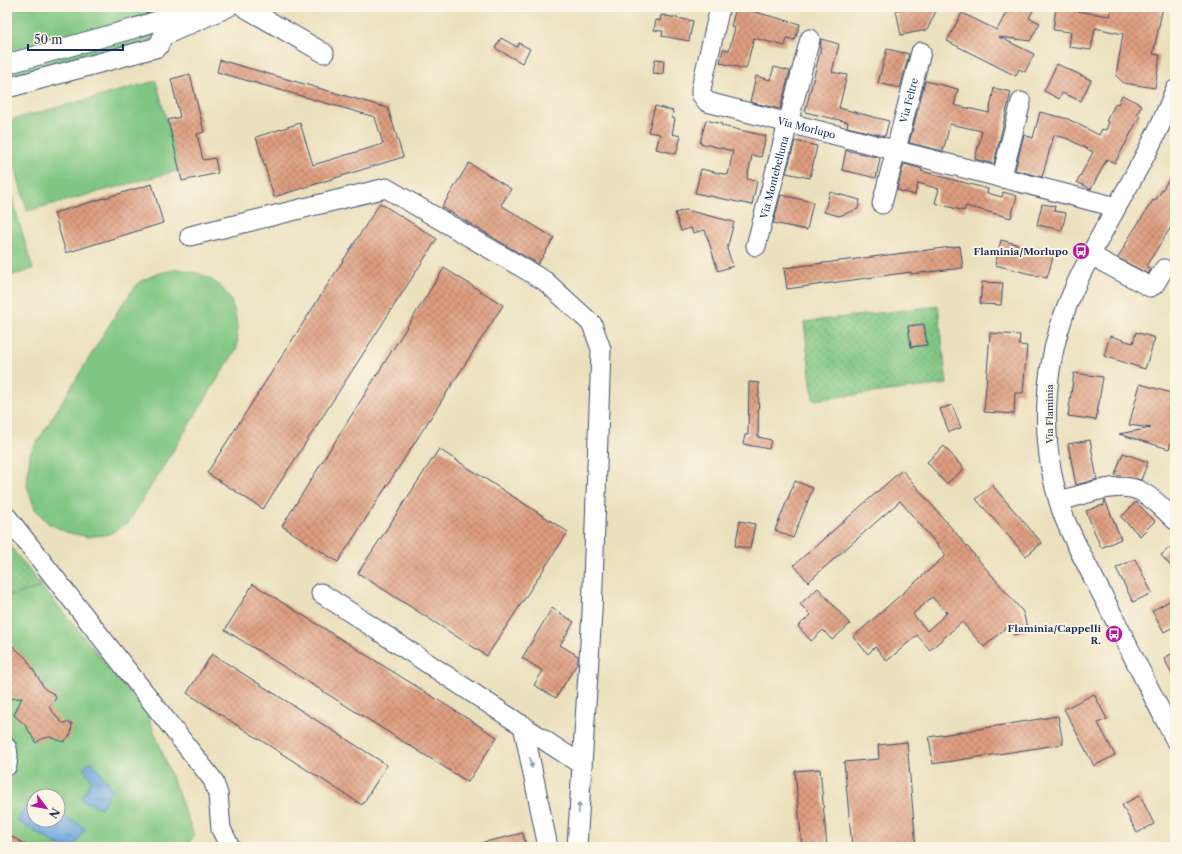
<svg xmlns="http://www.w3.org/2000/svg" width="1182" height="854" font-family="'Libre Caslon Text',serif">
<defs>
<pattern id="grass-dots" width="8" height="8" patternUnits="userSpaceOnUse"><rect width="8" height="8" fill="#7fc682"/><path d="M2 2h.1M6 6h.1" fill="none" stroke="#67a16e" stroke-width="1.8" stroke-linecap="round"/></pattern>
<pattern id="water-ripples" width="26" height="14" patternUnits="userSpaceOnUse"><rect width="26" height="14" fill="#6ea8de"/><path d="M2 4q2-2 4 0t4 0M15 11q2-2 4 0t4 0" fill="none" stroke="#5a89b7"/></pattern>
<pattern id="building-cross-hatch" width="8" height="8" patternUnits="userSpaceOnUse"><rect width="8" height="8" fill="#de9d7f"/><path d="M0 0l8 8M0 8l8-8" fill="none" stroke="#b3806b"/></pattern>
</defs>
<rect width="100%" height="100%" fill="#fcf5e5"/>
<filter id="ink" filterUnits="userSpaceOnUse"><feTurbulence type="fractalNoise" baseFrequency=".025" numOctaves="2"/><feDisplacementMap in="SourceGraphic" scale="8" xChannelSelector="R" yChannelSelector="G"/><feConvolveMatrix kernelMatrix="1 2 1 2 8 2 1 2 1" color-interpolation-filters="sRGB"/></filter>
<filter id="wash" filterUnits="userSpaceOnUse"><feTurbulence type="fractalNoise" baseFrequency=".012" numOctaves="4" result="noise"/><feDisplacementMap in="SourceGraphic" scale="16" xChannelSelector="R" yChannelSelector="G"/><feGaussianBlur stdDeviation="0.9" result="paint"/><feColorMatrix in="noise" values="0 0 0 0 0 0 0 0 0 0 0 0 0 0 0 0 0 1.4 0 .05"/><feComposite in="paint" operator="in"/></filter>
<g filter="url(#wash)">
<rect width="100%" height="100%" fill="#ebe0bd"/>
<path fill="url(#grass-dots)" stroke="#4d7a70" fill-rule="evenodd" d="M938,306L947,384L813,400L804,322ZM924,324L927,345L911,347L908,326Z
M7,542L42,587L7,597Z"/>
<path fill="#7fc682" stroke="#4d7a70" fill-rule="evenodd" d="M7,7H203L197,15L151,32L153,40L7,80Z
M156,81L180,170L27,211L7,136V121Z
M7,181L33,269L7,277Z
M178,269C186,271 195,272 202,275C234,288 239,317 237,348L128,523L109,534L88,537L66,532L48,523L35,509L27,486L30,454L121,306L139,282L157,274Z
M42,587L147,713L194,835L186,847H7V597ZM34,796H58V820H34Z"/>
<path fill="url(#water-ripples)" stroke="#446c9e" d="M91,761L113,789L101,808L83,801L82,797L92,780L83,768Z
M31,797L34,799V820H58V812L85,828L74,847H62L17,821Z"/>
<g id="blocks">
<path fill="url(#building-cross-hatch)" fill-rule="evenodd" d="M736,7L800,24L795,40L787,38L785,46L754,38L746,69L720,63L723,49L729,50L735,28L731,26Z
M912,7H938L927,30L901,35L896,10Z
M1009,7H1035L1029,18L1040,23L1030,41L999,37L1034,54L1025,72L1019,69L1016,76L947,41L962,13L997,30Z
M1056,7H1078L1077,11L1110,16L1112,7H1163L1153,54L1160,55L1155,88L1124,83L1116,76L1123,34L1095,28L1091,50L1069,47L1071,32L1053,30Z
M661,15L693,21L689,41L662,36L663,31L654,30L656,20L660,21Z
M501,38L517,47L519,43L530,49L522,63L495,48Z
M821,39L839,44L832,72L847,75L839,108L889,121L885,136L847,127L848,122L805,112L820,52Z
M887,49L909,54L900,88L878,83Z
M655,59L664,60L663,74L653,73Z
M220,60L388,108L403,157L274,197L256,137L300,123L313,165L383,144L375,117L217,72Z
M1057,64L1091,80L1081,101L1062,93L1059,99L1044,91Z
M774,67L790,71L780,109L750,102L756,76L770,80Z
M190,74L204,132L197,134L203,160L215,158L218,173L182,181L168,120L180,117L171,79Z
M925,81L958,89L954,105L989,113L994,88L1011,92L994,164L975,159L982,131L950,124L943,151L909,143Z
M1122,95L1142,105L1137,114L1140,116L1115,163L1107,159L1091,189L1077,182L1093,152L1066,138L1054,135L1042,177L1015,170L1024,135L1033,138L1040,112L1068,119L1099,135L1102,129L1106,130L1109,122L1106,121L1116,103L1118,104Z
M655,106L673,111L672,118L675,119L672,134L681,136L676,154L656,149L660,134L648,132Z
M706,120L722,124V126L766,136L761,157L752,155L747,179L757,181L752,205L695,193L701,169L728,175L733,151L700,143Z
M795,141L817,146L810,178L786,173Z
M846,150L880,158L876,178L842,170Z
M469,163L511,189L501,205L554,238L538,264L442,207Z
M904,164L922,169L921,171L988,189L987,193L1002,197L1003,192L1017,196L1011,218L966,206L964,211L935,203L939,189L918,183L915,195L897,190Z
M1175,170V221L1146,266L1151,269L1148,274L1118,258L1130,236L1153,200L1155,201Z
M152,184L163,223L66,253L54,213Z
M830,192L860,200L858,209L839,216L824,212Z
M781,195L813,202L807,230L773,223Z
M380,203L437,239L263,509L207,473Z
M1042,204L1055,206L1054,211L1066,213L1062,230L1037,225Z
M686,210L734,222L727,249L733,266L718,271L705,230L693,233L691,228L681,231L675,213Z
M1001,240L1054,254L1047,278L995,265Z
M960,246L963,268L911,274V272L787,289L784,268Z
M444,268L503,305L338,562L282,526Z
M982,282L1003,283L1001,305L980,304Z
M924,324L927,345L911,347L908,326Z
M1136,332L1155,338L1145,369L1104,356L1110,336L1133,343Z
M990,333L1020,335L1019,345L1027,346L1023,393H1015L1014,414L984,412Z
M1074,373L1103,377L1096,420L1068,416Z
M749,382L759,383L758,437L771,440L769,449L743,444L745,435H748Z
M1140,384L1175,394V430L1169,449L1119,434L1151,428L1129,425Z
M952,405L961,428L949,432L940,409Z
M1090,440L1097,479L1076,485L1068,444Z
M944,446L964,469L946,484L927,462Z
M439,449L568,532L487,656L358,573Z
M1123,453L1148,462L1141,480L1115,475Z
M902,470L1023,612L1028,631L1014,635L1010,624L984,647L962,622L930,650L917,635L887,661L875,647L868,654L853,637L946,555L900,501L808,582L794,565ZM932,597L947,613L927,631L913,614Z
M795,481L813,488L793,538L775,530Z
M992,485L1042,543L1026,556L976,499Z
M1105,500L1121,539L1101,548L1086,511L1102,505L1103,507Z
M1136,502L1155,521L1140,536L1121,517Z
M740,521L755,524L750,549L735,546Z
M1175,543V571L1161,555Z
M1135,559L1152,593L1133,602L1116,568Z
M253,584L497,737L468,782L225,630Z
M818,588L850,624L832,640L823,630L811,641L798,626L811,615L800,604Z
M1171,600L1175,607V626L1164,632L1152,611Z
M552,608L574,622L560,645L578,656V662L556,698L534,685L543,671L522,658Z
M7,641L26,658L45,689L54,694L56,698L49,707L62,723H72L71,734L64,742L49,737L41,739L36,743L26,726L14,715L22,698L7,699Z
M1175,652V681L1164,658Z
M212,654L387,765L362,805L187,693Z
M1094,694L1107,719L1098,723L1115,755L1094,766L1064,709Z
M1058,716L1063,744L933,764L929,737Z
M907,742L916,847H852L844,762L879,759L878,745Z
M820,769L827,847H802L795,771Z
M1140,795L1154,824L1137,833L1122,805Z
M523,833L526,847H482L481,843Z
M7,834L30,847H7Z"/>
</g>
</g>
<g filter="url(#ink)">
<use href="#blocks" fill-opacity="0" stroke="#3a4a6c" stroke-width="1"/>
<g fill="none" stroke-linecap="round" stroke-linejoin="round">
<defs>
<g id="minor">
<path d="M244,7L324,53"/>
<path id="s1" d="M720,7L701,89V94L707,102L1116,207"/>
<path d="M7,64L135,28L184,12L193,7"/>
<path d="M7,88L158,47L163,36L228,7"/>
<path d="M1175,90C1149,160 1104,221 1074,289C1042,360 1037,443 1064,517C1076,547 1093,576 1108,606C1130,650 1152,695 1175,739"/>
<path d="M1002,176L1021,102"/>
<path id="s2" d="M882,204L921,52"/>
<path d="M190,236L386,188L545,281L592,324L601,349L592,613L582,765"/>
<path id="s3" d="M756,246L810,39"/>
<path d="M1090,255L1150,287L1154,285L1164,269"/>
<path d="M1059,501C1081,496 1118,480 1140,491C1153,497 1164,510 1175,520"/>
<path d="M7,517L213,780L218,794L221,829L230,847"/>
<path d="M321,593L582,765L577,847"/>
<path d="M523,725L548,847"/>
<path d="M7,748L8,755L7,766"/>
</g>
</defs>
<use href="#minor" stroke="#3a4a6c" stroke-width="21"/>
<use href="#minor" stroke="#fff" stroke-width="19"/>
</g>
<defs><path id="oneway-solid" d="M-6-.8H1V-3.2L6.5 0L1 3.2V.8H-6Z"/></defs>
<g fill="#8d97ae">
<use href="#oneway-solid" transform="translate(531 763) rotate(78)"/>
<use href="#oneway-solid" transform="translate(579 808) rotate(-87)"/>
</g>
</g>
<defs>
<symbol id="bus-disc" viewBox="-11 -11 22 22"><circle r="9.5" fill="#b5179e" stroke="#fcf5e5"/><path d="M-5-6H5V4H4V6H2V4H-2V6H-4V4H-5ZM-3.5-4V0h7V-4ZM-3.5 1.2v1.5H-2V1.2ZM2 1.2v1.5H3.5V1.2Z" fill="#fff"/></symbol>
</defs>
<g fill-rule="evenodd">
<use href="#bus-disc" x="1071" y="241" width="20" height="20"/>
<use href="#bus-disc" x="1104" y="624" width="20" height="20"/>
</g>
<g text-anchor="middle" stroke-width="4" stroke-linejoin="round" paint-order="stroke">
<g font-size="10" fill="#1b2f5e" stroke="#fcf5e5">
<text dy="4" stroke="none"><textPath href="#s2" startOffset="107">Via Feltre</textPath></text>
<text dy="4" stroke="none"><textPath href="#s1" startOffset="202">Via Morlupo</textPath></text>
<text dy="4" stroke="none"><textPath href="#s3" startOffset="71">Via Montebelluna</textPath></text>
<text transform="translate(1049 414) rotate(-90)" y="4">Via Flaminia</text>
</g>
<g font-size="10" font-weight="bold" fill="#1b2f5e" stroke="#fcf5e5" text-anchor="end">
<text x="1068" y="255">Flaminia/Morlupo</text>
<text x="1101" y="632">Flaminia/Cappelli<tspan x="1101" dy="12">R.</tspan></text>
</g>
</g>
<rect width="1182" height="854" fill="none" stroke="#fcf5e5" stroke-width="24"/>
<g transform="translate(46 808) rotate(122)"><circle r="19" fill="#fcf5e5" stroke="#a2a6af"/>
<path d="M0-3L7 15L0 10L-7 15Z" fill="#b5179e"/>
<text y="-6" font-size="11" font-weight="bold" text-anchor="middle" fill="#1b2f5e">N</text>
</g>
<path d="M28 44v6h95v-6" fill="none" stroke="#1b2f5e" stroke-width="2"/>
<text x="34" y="44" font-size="12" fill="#1b2f5e" stroke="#fcf5e5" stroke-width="3" paint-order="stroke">50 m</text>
</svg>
